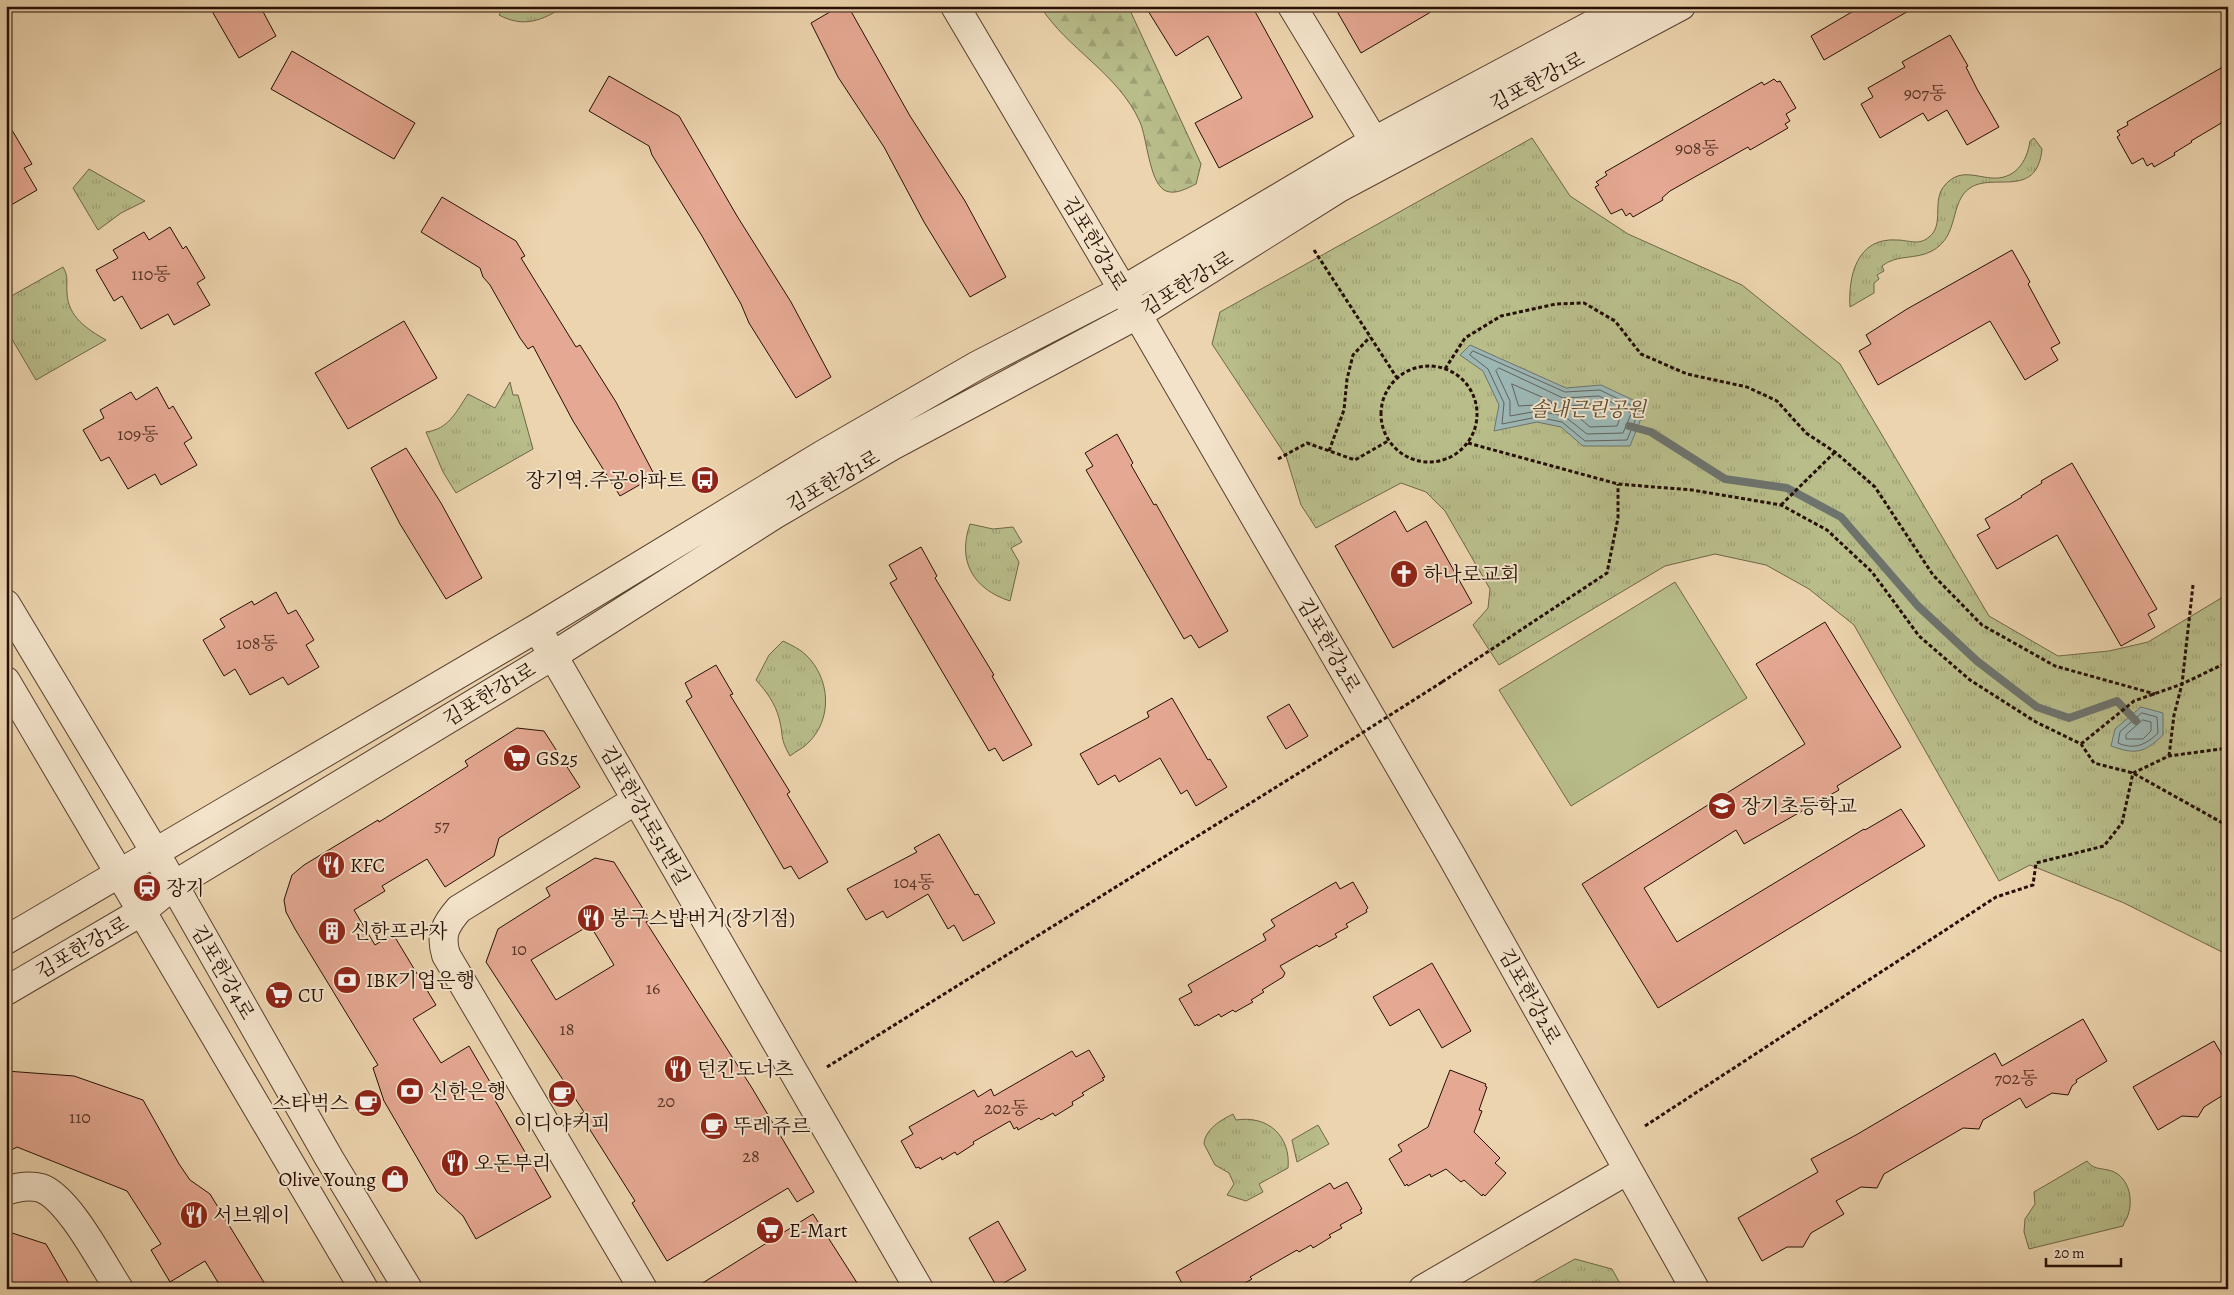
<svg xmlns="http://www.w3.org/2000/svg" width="2234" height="1295" font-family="Alegreya,'Noto Serif KR',serif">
<defs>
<pattern id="grass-tufts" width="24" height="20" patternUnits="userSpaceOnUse" patternTransform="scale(1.25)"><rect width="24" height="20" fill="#b8bd8a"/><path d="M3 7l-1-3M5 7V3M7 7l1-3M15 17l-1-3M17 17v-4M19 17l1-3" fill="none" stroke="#9ea176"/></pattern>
<pattern id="forest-firs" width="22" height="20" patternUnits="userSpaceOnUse" patternTransform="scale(1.25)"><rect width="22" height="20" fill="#b8bd8a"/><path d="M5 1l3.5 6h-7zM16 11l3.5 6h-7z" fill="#9ea176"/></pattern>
</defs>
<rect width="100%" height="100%" fill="#ecd4ae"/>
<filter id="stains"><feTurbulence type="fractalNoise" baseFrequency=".004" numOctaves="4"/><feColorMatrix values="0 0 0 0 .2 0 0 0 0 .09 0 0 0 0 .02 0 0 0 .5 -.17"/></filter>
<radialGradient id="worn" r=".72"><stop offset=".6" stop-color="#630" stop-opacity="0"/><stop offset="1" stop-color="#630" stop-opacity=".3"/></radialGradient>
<path fill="url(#grass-tufts)" stroke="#6f6648" d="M504,6H564C543,21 523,28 499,15Z
M1532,138L1570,196L1628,234L1742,285L1840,364L1989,616L2058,656L2109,651L2148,642L2228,594V955L2124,903L2030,865L1999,881L1854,625L1809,589L1766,565L1715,554L1665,566L1499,665L1473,625L1488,608L1490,589L1445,511L1426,492L1401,483L1316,528L1301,505L1286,456L1212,344L1220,312Z
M2034,138L2042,149C2037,200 1993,172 1970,188C1949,202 1960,236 1932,251C1915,260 1897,254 1882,266L1884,271L1877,275L1879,279L1874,283V293L1850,307C1848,276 1857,237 1897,240C1908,240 1919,246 1929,237C1945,225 1931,200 1945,185C1959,169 1973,176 1991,178C2015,180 2027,162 2030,141Z
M89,169L145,201L121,213L98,230L73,188Z
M63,267C69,277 66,282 67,293C68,317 87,329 106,340L36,380L6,329V299Z
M510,382L513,395H518L533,449L456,493L443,472L426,432C449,429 456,412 468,394L495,408Z
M970,524L993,529L1013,527L1022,542L1011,548L1019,562L1010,601C973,589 957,561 970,524Z
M783,641C791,645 800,649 806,655C830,678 833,718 809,742C804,748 796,751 790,756C779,737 784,736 779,718C775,703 766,691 756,680L769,655Z
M1233,1114L1236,1120C1268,1115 1291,1136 1288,1168L1259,1184L1263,1192L1246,1201L1227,1195L1234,1184L1229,1173L1215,1165L1204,1144C1205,1129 1221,1120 1233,1114Z
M1318,1125L1329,1144L1297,1162L1292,1140Z
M2087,1161C2093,1169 2099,1168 2108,1170C2128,1174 2134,1198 2128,1215C2127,1219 2124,1222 2123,1226L2029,1249L2024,1232L2025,1219L2035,1204L2034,1192Z
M1575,1259L1612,1269L1623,1289H1521Z"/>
<path fill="url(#forest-firs)" stroke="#6f6648" d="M1040,6H1128L1201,164L1196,184C1187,188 1175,196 1164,190C1149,180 1147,138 1140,122C1118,73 1067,49 1040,6Z"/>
<path fill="#b8bd8a" stroke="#6f6648" d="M1675,582L1747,698L1571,806L1499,690Z"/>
<path fill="#9cb6b3" stroke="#6d736d" d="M1470,345L1566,388L1601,385L1646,406L1630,446H1583L1561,427L1537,422L1494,431L1499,405L1483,371L1460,355Z
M2141,707L2163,713V735C2144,753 2136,755 2111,746L2115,729Z"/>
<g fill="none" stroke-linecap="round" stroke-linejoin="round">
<path stroke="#61625c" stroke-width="1" d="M1473,351L1565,392L1600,390L1637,408L1639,411L1627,440L1585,441L1562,422L1537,417L1502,424L1504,403L1488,369L1470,355Z
M1499,368L1563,398L1599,396L1629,411L1631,414L1623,433L1587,434L1564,416L1538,411L1510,416V401L1496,371Z
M1512,384L1551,401L1552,404L1519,406Z
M1597,404L1621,415L1617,426L1590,427L1569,409L1571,406Z
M2142,713L2157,717L2158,733C2146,745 2134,750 2118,743L2120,732Z
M2143,720L2151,722V731L2143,739H2126V735Z"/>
<path stroke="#6d736d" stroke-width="8" d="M1629,426L1651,432L1725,479L1787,488L1841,517L1918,606L1977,661L2037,707L2069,718L2117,701L2136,721"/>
</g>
<path fill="#e5a892" stroke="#260f05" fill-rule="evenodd" d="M209,6H260L276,36L239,58Z
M840,6H848L910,116L965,201L1006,277L970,297L924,222L884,147L838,77L811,23Z
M1145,6H1252L1313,117L1219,168L1195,123L1242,98L1208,36L1176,56Z
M1334,6H1441L1361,53Z
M1862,6H1917L1824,60L1811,36Z
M1950,35L1968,66L1966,67L1977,89L1999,127L1967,145L1947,110L1928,121L1923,113L1880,138L1861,104L1873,97L1868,88L1905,67L1902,62Z
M292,51L415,123L394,159L271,89Z
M2228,64V119L2191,141L2192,142L2174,153L2175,155L2154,167L2152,163L2147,166L2143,158L2132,164L2117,137L2120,135L2117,131L2128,125L2127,122Z
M609,76L679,116L737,216L791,302L831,377L796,398L749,323L741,304L702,236L652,155L649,146L589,111Z
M1774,79L1777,82L1780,81L1796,108L1786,114L1790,121L1785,124L1788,128L1750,150L1748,147L1670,191L1662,198L1663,200L1633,217L1630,213L1626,216L1622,209L1611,214L1595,187L1599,185L1596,182L1607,175L1605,172L1762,82L1764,85Z
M6,120L32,164L24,168L37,190L6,208Z
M442,197L516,241L525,256L521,258L576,347L580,345L616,402L655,476L620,496L573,421L533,346L528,349L520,338L490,285L483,277L480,268L421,232Z
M170,227L183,249L186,246L205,278L197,283L210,305L174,325L168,314L141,329L122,296L114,301L96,270L118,258L113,250L144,232L149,240Z
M2012,250L2030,282L2028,284L2060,343L2051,348L2058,360L2025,380L1990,321L1878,385L1859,351L1871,344L1866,335L1907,309Z
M404,321L437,378L348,429L315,373Z
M157,387L169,409L173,406L192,438L184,443L197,465L161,485L155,474L128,489L109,457L101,461L83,430L104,418L100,410L131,392L136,400Z
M1117,434L1133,463L1131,465L1154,505L1156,504L1228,631L1199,648L1191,635L1184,639L1086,470L1093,466L1085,453Z
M406,448L441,503L482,578L446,599L400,524L371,468Z
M2072,463L2157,609L2148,614L2155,627L2121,646L2057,535L1997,569L1977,535L1990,528L1985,519L2022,497L2021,496L2042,483L2041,481Z
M1395,511L1407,532L1426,521L1472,603L1393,648L1335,546Z
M921,547L937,576L935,578L994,675L992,676L1032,745L1003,761L995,748L989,751L890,583L897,579L889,565Z
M276,592L288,614L296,610L314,640L306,645L319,667L288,685L283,677L250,695L235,669L224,676L203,640L225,627L220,619L252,601L254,605Z
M1825,622L1901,747L1837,786L1839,790L1744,844L1736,830L1644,888L1677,942L1864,829L1865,830L1901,809L1925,846L1658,1008L1582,884L1805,744L1756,664Z
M716,665L733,694L730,695L790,792L787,794L828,862L799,879L791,866L784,869L686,701L692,697L685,683Z
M1172,698L1208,760L1210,759L1227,787L1196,806L1187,790L1181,794L1160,758L1119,782L1115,775L1098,785L1080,754L1149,717L1147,712Z
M1289,704L1308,736L1286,749L1267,717Z
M517,728L544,731L580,787L499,838L494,856L445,887L427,859L382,886L385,891L354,910L375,945L393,934L436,1005L413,1019L441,1063L469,1046L497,1094L493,1097L551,1197L476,1239L463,1216L437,1192L384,1101L373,1068L378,1065L295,929L286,912L284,900L292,875L304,865L378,820L379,822L468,766L465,761Z
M939,834L975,895L978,894L995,923L963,941L954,925L948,929L928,894L887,918L883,911L866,920L847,889L917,852L914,848Z
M595,858L614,862L650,920L646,922L752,1088L814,1192L797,1202L788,1188L667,1261L632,1203L635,1201L580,1114L584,1112L486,962L498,929L550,896L546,888ZM590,925L614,965L556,1000L531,960Z
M1336,882L1340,889L1353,882L1368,908L1366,910L1367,912L1346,924L1348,927L1335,934L1337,937L1319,947L1317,945L1280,966L1285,973L1283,977L1262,990L1264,992L1251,1000L1253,1002L1235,1012L1233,1010L1221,1017L1219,1014L1198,1026L1197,1024L1195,1026L1179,999L1192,992L1188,985L1266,940L1263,934L1275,926L1271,920Z
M1432,963L1471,1031L1442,1048L1419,1009L1390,1026L1373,997Z
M2083,1019L2107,1061L2076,1080L2077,1082L2072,1086L2068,1095L2052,1093L2026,1108L2020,1098L1983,1120L1979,1129L1963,1128L1884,1174L1877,1188L1861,1187L1836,1201L1844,1214L1811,1233L1803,1247H1787L1762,1261L1738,1218L1818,1172L1811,1159L1856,1135L1995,1053L2002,1066Z
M2214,1041L2228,1065V1092L2204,1107L2198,1117L2182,1116L2158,1130L2133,1087Z
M1089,1050L1105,1077L1102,1078L1104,1080L1082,1093L1084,1095L1072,1102L1073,1105L1055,1116L1053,1113L1041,1120L1039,1118L1018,1130L1017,1127L1014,1129L1010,1121L973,1142L974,1144L957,1155L955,1152L942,1160L941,1157L920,1169L919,1167L916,1168L901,1141L913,1134L909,1127L974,1090L978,1097L991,1089L994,1096L1072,1051L1076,1057Z
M1450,1070L1486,1084L1485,1086L1487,1087L1479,1110L1482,1111L1474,1132L1500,1158L1495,1163L1506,1173L1485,1196L1483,1194L1482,1196L1464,1180L1461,1182L1446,1169L1431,1177L1430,1174L1408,1186L1407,1184L1405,1186L1389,1159L1402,1151L1398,1145L1428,1127Z
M6,1071L74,1076L143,1100L179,1164L190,1180L210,1194L268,1289H222L205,1261L170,1282L151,1250L161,1244L127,1191L17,1147L6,1153Z
M1347,1182L1362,1209L1360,1210L1362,1213L1340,1225L1342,1228L1329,1235L1331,1237L1313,1248L1311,1245L1299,1252L1297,1250L1250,1277L1252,1279L1235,1289H1185L1176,1272L1330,1183L1334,1189Z
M813,1214L861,1289H693Z
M998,1221L1026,1270L997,1287L969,1238Z
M6,1231L46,1244L72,1289H6Z"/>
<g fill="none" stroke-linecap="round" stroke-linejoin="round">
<defs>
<path id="minor" d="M955,6L1123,290L1451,855L1695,1289
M1292,6L1374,141
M6,604L155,852L329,1158L408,1289
M544,640L919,1289
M6,681L364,1289
M636,800L459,909C445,925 440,935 446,955L643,1289
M6,940L537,628L822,455L978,365L1123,290L1374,141L1627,6
M6,991L141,912L174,885L554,655L774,515L892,446L1137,315L1339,188L1681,6
M6,1191C17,1187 30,1185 41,1188C69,1198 102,1263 119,1289
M1423,1289L1628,1170"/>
</defs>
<use href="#minor" stroke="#58402f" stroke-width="30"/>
<path stroke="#260f05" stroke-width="3" stroke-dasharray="4 2.5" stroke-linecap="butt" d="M1314,250L1397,378
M1381 414a48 48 0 1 1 96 0a48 48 0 1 1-96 0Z
M1445,369L1465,338L1501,316L1556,304L1584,303L1615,321L1641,354L1687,374L1747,387L1777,401L1806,433L1835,452L1875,487L1933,575L1982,625L2055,666L2155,694
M1468,443L1618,484L1692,490L1781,505L1827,530L1872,572L1919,636L1970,680L2036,722L2081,744L2094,763L2133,773L2228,826
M1329,451L1344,410L1347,379L1353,355L1370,337
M1278,459L1307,443L1355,460L1388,441
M1781,505L1835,452
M1442,682L1607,573L1618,518V484
M2081,744L2134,701L2182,684L2228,662
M2169,756L2174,715L2182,684L2193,585
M827,1067L1318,761
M1645,1126L1996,897L2033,885L2036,863L2104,846L2122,823L2133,773L2169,756L2228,748"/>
<use href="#minor" stroke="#f3e3ca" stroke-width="28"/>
<path stroke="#260f05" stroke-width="3" stroke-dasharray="4 2.5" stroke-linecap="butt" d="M1318,761L1442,682"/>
</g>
<defs>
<symbol id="bus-disc" viewBox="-11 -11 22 22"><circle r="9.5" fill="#8f2418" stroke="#f3e3ca"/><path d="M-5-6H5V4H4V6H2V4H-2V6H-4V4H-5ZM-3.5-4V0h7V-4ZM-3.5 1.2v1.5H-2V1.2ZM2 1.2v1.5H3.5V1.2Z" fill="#fff"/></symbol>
<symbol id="church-disc" viewBox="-11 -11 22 22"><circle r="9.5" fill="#8f2418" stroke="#f3e3ca"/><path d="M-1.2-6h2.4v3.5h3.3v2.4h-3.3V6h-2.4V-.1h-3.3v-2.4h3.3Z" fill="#fff"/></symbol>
<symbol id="supermarket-disc" viewBox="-11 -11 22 22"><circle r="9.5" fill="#8f2418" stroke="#f3e3ca"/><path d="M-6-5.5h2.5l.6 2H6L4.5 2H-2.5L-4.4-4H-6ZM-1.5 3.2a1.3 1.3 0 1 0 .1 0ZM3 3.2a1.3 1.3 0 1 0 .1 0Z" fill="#fff"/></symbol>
<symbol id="school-disc" viewBox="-11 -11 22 22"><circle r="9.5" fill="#8f2418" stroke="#f3e3ca"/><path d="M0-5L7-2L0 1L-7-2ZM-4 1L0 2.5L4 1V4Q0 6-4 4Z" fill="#fff"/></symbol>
<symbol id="restaurant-disc" viewBox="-11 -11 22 22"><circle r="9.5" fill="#8f2418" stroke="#f3e3ca"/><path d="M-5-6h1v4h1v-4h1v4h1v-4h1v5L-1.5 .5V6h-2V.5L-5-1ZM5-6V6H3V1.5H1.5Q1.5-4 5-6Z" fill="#fff"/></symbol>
<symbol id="station-disc" viewBox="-11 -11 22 22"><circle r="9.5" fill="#8f2418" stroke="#f3e3ca"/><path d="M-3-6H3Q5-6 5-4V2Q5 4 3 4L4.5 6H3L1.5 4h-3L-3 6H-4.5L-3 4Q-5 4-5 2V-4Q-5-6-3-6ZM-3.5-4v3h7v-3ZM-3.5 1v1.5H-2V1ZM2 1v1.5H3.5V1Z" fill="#fff"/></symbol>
<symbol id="building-disc" viewBox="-11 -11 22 22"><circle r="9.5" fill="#8f2418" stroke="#f3e3ca"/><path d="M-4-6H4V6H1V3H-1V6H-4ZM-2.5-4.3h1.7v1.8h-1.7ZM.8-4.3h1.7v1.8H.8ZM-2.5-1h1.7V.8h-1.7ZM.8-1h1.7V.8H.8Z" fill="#fff"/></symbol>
<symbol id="bank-disc" viewBox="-11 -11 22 22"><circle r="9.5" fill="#8f2418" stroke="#f3e3ca"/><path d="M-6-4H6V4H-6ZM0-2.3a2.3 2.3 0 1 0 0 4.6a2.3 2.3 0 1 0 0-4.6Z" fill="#fff"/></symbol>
<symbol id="cafe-disc" viewBox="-11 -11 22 22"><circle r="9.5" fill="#8f2418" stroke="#f3e3ca"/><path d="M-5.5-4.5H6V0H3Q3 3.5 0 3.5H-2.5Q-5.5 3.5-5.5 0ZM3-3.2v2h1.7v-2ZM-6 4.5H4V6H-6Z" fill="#fff"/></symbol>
<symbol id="shop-disc" viewBox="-11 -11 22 22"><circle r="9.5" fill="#8f2418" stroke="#f3e3ca"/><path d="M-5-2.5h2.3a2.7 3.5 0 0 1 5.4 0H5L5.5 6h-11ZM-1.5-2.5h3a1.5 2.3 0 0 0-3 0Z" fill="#fff"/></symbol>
</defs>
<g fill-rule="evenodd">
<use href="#bus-disc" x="689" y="464" width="32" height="32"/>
<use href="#church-disc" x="1388" y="558" width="32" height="32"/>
<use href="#supermarket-disc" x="501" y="742" width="32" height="32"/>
<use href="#school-disc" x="1706" y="790" width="32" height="32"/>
<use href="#restaurant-disc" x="315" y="849" width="32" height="32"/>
<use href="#station-disc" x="131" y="872" width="32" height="32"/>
<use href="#restaurant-disc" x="575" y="902" width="32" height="32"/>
<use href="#building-disc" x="316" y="915" width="32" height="32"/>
<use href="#bank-disc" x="331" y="964" width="32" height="32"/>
<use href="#supermarket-disc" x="263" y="979" width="32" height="32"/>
<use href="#restaurant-disc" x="662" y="1053" width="32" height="32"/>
<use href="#bank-disc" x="394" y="1075" width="32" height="32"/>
<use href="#cafe-disc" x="546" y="1078" width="32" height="32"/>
<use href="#cafe-disc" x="352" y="1087" width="32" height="32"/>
<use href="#cafe-disc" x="698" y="1110" width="32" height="32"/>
<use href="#restaurant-disc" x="439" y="1147" width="32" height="32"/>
<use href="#shop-disc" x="379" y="1163" width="32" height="32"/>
<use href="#restaurant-disc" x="178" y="1199" width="32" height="32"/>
<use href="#supermarket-disc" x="754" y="1214" width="32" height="32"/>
</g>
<g text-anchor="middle" stroke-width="4" stroke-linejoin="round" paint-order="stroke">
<g font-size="18" fill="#563528">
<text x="1925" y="99">907동</text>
<text x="1697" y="154">908동</text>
<text x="151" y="280">110동</text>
<text x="138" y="440">109동</text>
<text x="257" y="649">108동</text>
<text x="442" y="831">57</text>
<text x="914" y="888">104동</text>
<text x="519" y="955">10</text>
<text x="653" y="994">16</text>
<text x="567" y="1035">18</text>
<text x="2016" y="1084">702동</text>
<text x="666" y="1107">20</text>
<text x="1006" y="1114">202동</text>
<text x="80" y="1123">110</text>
<text x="751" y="1162">28</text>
</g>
<g font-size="20" fill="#260f05" stroke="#f3e3ca">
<text transform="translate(1537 81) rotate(-28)" y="7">김포한강1로</text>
<text transform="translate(1095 243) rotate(59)" y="7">김포한강2로</text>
<text transform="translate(1187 283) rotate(-32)" y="7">김포한강1로</text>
<text transform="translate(833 481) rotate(-30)" y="7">김포한강1로</text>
<text transform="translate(1329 645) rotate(60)" y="7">김포한강2로</text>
<text transform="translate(489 694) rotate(-31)" y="7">김포한강1로</text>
<text transform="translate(645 815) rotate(60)" y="7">김포한강1로51번길</text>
<text transform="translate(82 947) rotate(-30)" y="7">김포한강1로</text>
<text transform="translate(223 972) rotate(60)" y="7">김포한강4로</text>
<text transform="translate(1530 996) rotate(61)" y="7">김포한강2로</text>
</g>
<g font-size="20" font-style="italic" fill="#594c34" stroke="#f3e3ca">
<text x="1588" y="416">솔내근린공원</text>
</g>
<g font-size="20" fill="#260f05" stroke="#f3e3ca" text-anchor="start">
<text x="686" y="487" text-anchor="end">장기역.주공아파트</text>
<text x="1423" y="581">하나로교회</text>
<text x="536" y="765">GS25</text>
<text x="1741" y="813">장기초등학교</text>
<text x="350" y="872">KFC</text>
<text x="166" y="895">장기</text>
<text x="610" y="925">봉구스밥버거(장기점)</text>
<text x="351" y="938">신한프라자</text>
<text x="366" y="987">IBK기업은행</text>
<text x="298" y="1002">CU</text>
<text x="697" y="1076">던킨도너츠</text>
<text x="429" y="1098">신한은행</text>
<text x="349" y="1110" text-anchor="end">스타벅스</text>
<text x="562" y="1130" text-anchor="middle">이디야커피</text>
<text x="733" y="1133">뚜레쥬르</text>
<text x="474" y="1170">오돈부리</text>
<text x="376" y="1186" text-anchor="end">Olive Young</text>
<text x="213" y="1222">서브웨이</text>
<text x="789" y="1237">E-Mart</text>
</g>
</g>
<rect width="2234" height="1295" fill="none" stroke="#ecd4ae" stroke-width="25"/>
<rect x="8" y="8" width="2219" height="1280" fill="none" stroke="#260f05" stroke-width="2.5"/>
<rect x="12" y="12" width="2209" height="1270" fill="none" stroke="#260f05"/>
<path d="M2046 1258v8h75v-8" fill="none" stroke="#260f05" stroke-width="2.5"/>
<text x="2054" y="1258" font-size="15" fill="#260f05" stroke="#f3e3ca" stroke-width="4" paint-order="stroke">20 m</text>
<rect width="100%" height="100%" filter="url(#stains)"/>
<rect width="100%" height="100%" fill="url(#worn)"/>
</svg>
